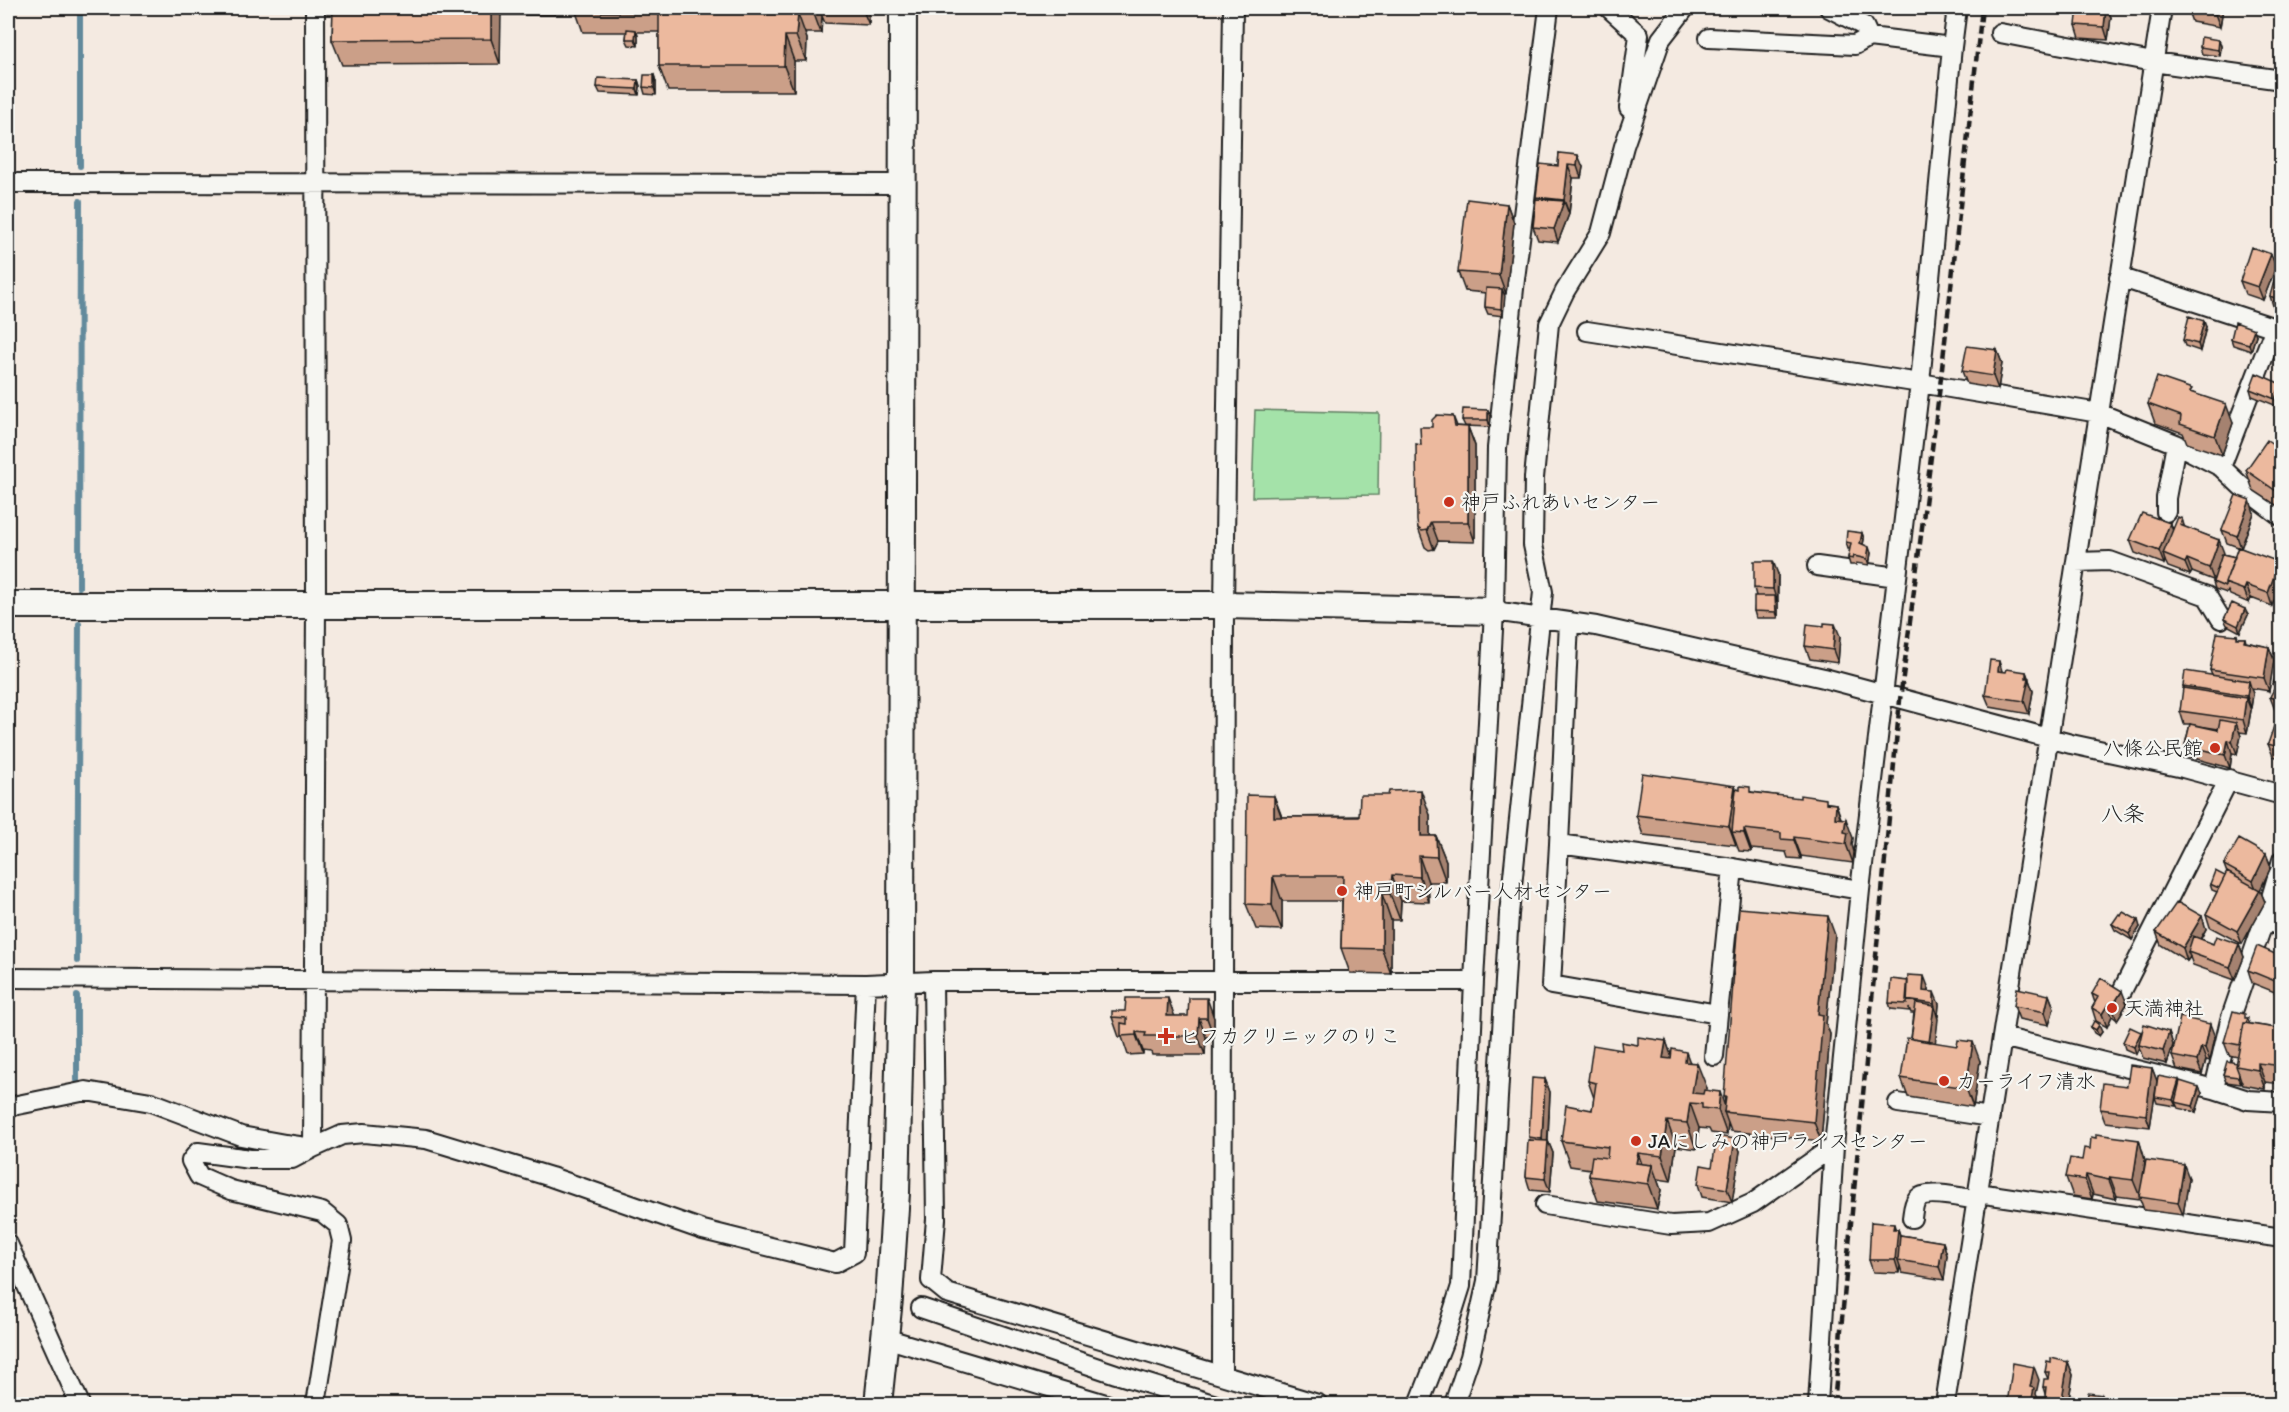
<svg xmlns="http://www.w3.org/2000/svg" width="2289" height="1412" font-family="Itim,'Klee One',sans-serif">
<rect width="100%" height="100%" fill="#f4eae1"/>
<filter id="ink" filterUnits="userSpaceOnUse"><feTurbulence type="fractalNoise" baseFrequency=".0167" numOctaves="2"/><feDisplacementMap in="SourceGraphic" scale="12" xChannelSelector="R" yChannelSelector="G"/><feConvolveMatrix kernelMatrix="1 2 1 2 8 2 1 2 1" color-interpolation-filters="sRGB"/></filter>
<g filter="url(#ink)">
<path fill="#a4e2a9" stroke="#607f62" stroke-width="1.5" d="M1255,410L1379,413L1378,495L1252,497Z"/>
<g fill="none" stroke-linecap="round" stroke-linejoin="round">
<path stroke="#628a9c" stroke-width="6" d="M80,166V8
M79,587L80,201
M77,961L79,624
M77,1080V996"/>
<defs>
<path id="street" d="M315,8L316,606L313,1148L292,1159H250L198,1152L191,1161L199,1176L231,1190L322,1212L338,1225L342,1241L316,1404
M1609,8L1639,35L1629,108
M2000,33L2153,62L2282,80
M1869,37L1952,47L1920,383L2099,413L2176,444L2166,498V512
M1709,38L1855,45L1869,37L1864,26L1829,8
M1952,47L1957,8
M8,183L902,184
M2119,277L2269,326L2282,335
M1587,331L1920,383L1860,890L1834,1146
M2176,444L2221,467L2241,486L2282,517
M2221,467L2274,330
M2076,562L2110,561L2207,596L2221,619
M1817,566L1897,577
M1494,611L1596,626L1824,678L2071,744L2183,768L2282,795
M1559,844L1569,622
M1733,868L1559,844L1551,985L1718,1014L1733,868L1860,890
M2265,918L2282,928
M8,978L866,984L933,981H1474
M933,981L936,1219L931,1280L947,1293L1318,1404
M2122,991L2229,779
M2002,1037L2214,1089L2248,1100L2282,1102
M1714,1056L1718,1014
M2214,1089L2230,1020L2265,918L2282,860
M1898,1103L1990,1117
M8,1107L86,1091L151,1102L241,1136L285,1144L313,1148L342,1135L364,1133L426,1139L551,1177L703,1230L835,1263L854,1253L866,984
M1978,1193L2282,1238
M1545,1205L1671,1225L1709,1223L1753,1203L1834,1146L1818,1404
M1912,1218C1913,1212 1913,1204 1917,1199C1926,1189 1964,1198 1977,1200
M8,1244L80,1404
M921,1308L1116,1374L1213,1404
M885,1338L1106,1404
M1222,1375L1224,605L1233,8
M1419,1404L1444,1340L1461,1286L1474,981L1494,611L1497,448L1515,279L1549,8
M1454,1404L1470,1357L1487,1281L1509,914L1543,592L1533,545L1534,478L1549,324L1565,291L1601,233L1624,146L1661,39L1685,8
M1945,1404L2162,8"/>
<path id="secondary" d="M8,605H1224L1494,611
M878,1404L889,1299L896,1193L901,983L903,8"/>
</defs>
<use href="#street" stroke="#1c1c1c" stroke-width="22"/>
<use href="#secondary" stroke="#1c1c1c" stroke-width="30"/>
<use href="#street" stroke="#f6f6f2" stroke-width="18"/>
<use href="#secondary" stroke="#f6f6f2" stroke-width="26"/>
<path stroke="#1c1c1c" stroke-width="4.5" stroke-dasharray="9 4.5" stroke-linecap="butt" d="M1834,1404L1900,700L1940,386L1982,8"/>
</g>
<path fill="#cb9f88" stroke="#1c1c1c" stroke-width="1.5" fill-rule="evenodd" d="M331,8H555V15H500V64L342,65L332,40L333,13Z
M576,8H869V25L825,23L822,16L821,33H805L807,39L806,61H794V91H668L659,66V32H637L638,36V46L629,45L626,39L627,32H583L576,12Z
M1939,8H1948V12L1941,11Z
M2180,8H2223L2220,27L2192,22L2188,11L2181,10Z
M2282,8V55L2276,40Z
M2111,17L2108,40L2080,38L2076,25Z
M2219,40L2221,46L2220,56L2202,54L2200,47Z
M654,75L656,82V95L645,94L643,87Z
M638,80L640,86L639,95L600,93L597,87Z
M1559,153L1583,167L1581,178H1573L1569,214L1558,242L1538,240L1533,227L1536,197L1558,166Z
M1507,204L1514,223L1506,294H1504L1503,316L1488,314L1485,307L1486,293L1465,291L1458,272Z
M2271,254L2276,267L2263,300L2245,294L2240,281Z
M2282,267V315L2279,314L2277,310L2274,309L2270,296Z
M2206,327L2200,351L2185,346L2183,340Z
M2256,335L2251,351L2233,345L2231,339Z
M1997,350L2002,363L1998,389L1967,384L1962,371Z
M2281,384L2277,406L2252,396L2250,389Z
M2193,393L2233,423L2222,455L2187,443L2183,433L2155,423L2148,404Z
M1488,410L1491,416L1490,427L1465,426L1462,420Z
M1453,416L1457,426L1468,427L1475,446V542L1438,541L1434,549L1429,550L1425,547L1418,528L1421,445L1432,427Z
M2282,450V509L2253,490L2246,470Z
M2254,513L2241,548L2280,567L2282,565V585L2281,583L2272,606L2251,598L2249,603L2230,595L2228,591L2227,593L2215,589L2213,582V580L2192,572L2190,575L2168,567L2165,561L2164,564L2135,553L2130,540L2170,523L2173,529L2182,519L2184,527L2219,540L2223,554L2235,557L2238,547L2227,543L2222,530Z
M1862,533L1864,539L1863,545L1871,553L1869,565L1856,563V565H1850L1848,558L1850,549H1848L1846,542Z
M1778,574V618H1756L1754,611L1756,596L1754,588Z
M2248,615L2240,632L2227,625L2224,619Z
M1824,626L1840,636L1838,663L1810,659L1805,646Z
M2237,635L2238,638H2245L2246,642L2269,647L2274,660L2269,691L2251,688L2253,694L2251,708H2250L2251,710L2247,733L2239,732L2241,736L2237,754L2232,753L2230,768L2190,757L2185,745L2190,724H2184L2180,711L2184,688L2183,686L2212,676L2210,670ZM2193,725L2218,729V730Z
M2282,666V712L2275,710L2270,697L2275,688L2273,684Z
M2003,672H2026L2033,691L2029,714L1990,707L1985,695Z
M2282,715V759L2273,756L2268,744Z
M2282,760V781L2279,780L2277,774Z
M1735,786L1736,789L1752,792L1836,804L1841,818L1853,838L1852,845L1854,852L1853,863L1801,856V859L1788,858L1786,852L1751,849V852L1739,851L1736,843V845L1643,835L1636,815Z
M1274,796L1282,817L1430,815V836H1436L1446,861V882H1428L1429,902L1401,901L1400,920H1391V974L1350,973L1341,948L1342,901H1282V930L1256,929L1246,904Z
M2266,854L2271,867L2260,890L2265,902L2242,944L2210,927L2206,914L2217,892L2212,890L2210,884L2225,876L2227,873L2224,865Z
M2112,924L2140,927L2132,940L2115,930Z
M2206,929L2201,939L2213,944H2239L2244,957L2235,980L2193,965L2190,957L2187,961L2161,945L2156,932Z
M1835,935L1826,1024L1830,1034L1821,1141L1731,1131L1728,1123L1727,1135L1711,1133L1709,1129L1699,1128L1696,1149L1676,1146L1671,1181L1657,1179L1661,1190L1657,1209L1598,1201L1589,1176L1590,1169L1570,1166L1561,1141L1592,1110L1594,1098L1588,1081L1622,1050L1638,1045L1666,1041L1671,1055L1690,1062L1707,1088L1706,1091L1725,1106V1102L1724,1097Z
M2282,957V995L2252,983L2248,970Z
M1929,989V991L1939,1004L1935,1043L1980,1061L1973,1107L1908,1097L1901,1078L1911,1039L1914,1013H1911L1909,1008V1011L1891,1009L1889,1003Z
M2092,994L2127,1004L2117,1020L2112,1016L2107,1027L2096,1021L2092,1008L2095,1003Z
M2049,995L2054,1008L2049,1025L2019,1019L2014,1006Z
M1175,1016L1214,1018V1037H1206L1205,1055H1152L1151,1052L1143,1051V1054L1128,1055L1122,1037H1119L1112,1017Z
M2247,1018L2250,1024L2282,1029V1084L2265,1082V1089L2243,1085L2241,1080V1084L2226,1082L2223,1075L2237,1063L2238,1057L2229,1055L2224,1042Z
M2091,1027L2102,1032L2099,1036L2094,1033Z
M2169,1032L2173,1045L2167,1064L2143,1058L2139,1047L2136,1054L2125,1049L2123,1042L2142,1034Z
M2215,1037L2210,1061L2206,1060L2202,1074L2177,1069L2172,1056Z
M2152,1068L2157,1081L2150,1127L2105,1122L2100,1109L2127,1086Z
M1545,1079L1550,1092L1548,1141L1553,1153L1550,1192L1530,1190L1526,1177L1530,1140L1529,1137Z
M2180,1083L2202,1093L2196,1112L2178,1108L2176,1104V1106L2157,1103L2155,1097Z
M1735,1139L1740,1151L1732,1202L1702,1197L1698,1184Z
M2139,1140L2145,1160L2144,1169L2189,1178L2183,1215L2144,1210L2140,1199L2117,1196L2116,1199L2093,1194L2092,1199L2073,1196L2066,1177L2082,1160L2090,1149Z
M1895,1229H1898L1900,1235L1943,1242L1947,1255L1944,1280L1902,1273L1900,1266L1899,1273L1873,1272L1869,1260Z
M2068,1362L2073,1375L2068,1404H2048L2043,1387L2048,1379L2045,1372Z"/>
<path fill="#a5826f" stroke="#1c1c1c" stroke-width="1.5" d="M491,8H497L501,16L500,64L491,39Z
M815,8H819L822,16L821,33L814,14Z
M862,8H869V25Z
M2106,8H2107L2111,17L2108,40L2104,27Z
M2216,8H2223L2220,27L2215,14Z
M798,14L807,39L806,61L796,36Z
M636,30L638,36V46L635,39Z
M785,36L794,61V91L784,66Z
M2219,40L2221,46L2220,56L2218,50Z
M654,75L656,82V95L654,88Z
M638,80L640,86L639,95L637,89Z
M1578,155L1583,167L1581,178L1577,166Z
M1568,165L1573,178L1569,213L1564,200Z
M1564,201L1569,214L1558,242L1554,229Z
M1507,204L1514,223L1506,294L1499,275Z
M2271,254L2276,267L2263,300L2258,287Z
M1502,289L1505,296L1503,316L1501,309Z
M2204,321L2206,327L2200,351L2198,344Z
M2254,329L2256,335L2251,351L2249,344Z
M1997,350L2002,363L1998,389L1993,376Z
M2281,384L2282,395L2277,406L2275,399Z
M2226,404L2233,423L2222,455L2215,436Z
M1488,410L1491,416L1490,427L1488,420Z
M1468,427L1475,446V542L1468,522Z
M2250,500L2254,513L2241,548L2237,536Z
M2182,519L2186,532L2180,525Z
M1431,522L1438,541L1434,549L1427,530Z
M2170,523L2175,536L2163,554L2165,561L2164,564L2159,551Z
M1862,533L1864,539L1862,550L1860,543Z
M2219,540L2224,553L2214,581L2209,568Z
M1869,547L1871,553L1869,565L1867,559Z
M2187,559L2192,572L2190,575L2185,563Z
M1773,561L1778,574L1777,602L1773,589Z
M2279,562L2282,569L2277,572L2281,583L2272,606L2268,593Z
M2246,585L2251,598L2249,603L2244,590Z
M1775,596L1778,602V618L1776,612Z
M2245,609L2248,615L2240,632L2238,626Z
M1835,624L1840,636L1838,663L1833,650Z
M2269,647L2274,660L2269,691L2264,678Z
M1999,661L2003,674L1998,671Z
M2026,672L2033,691L2029,714L2024,701Z
M2249,681L2253,694L2251,708L2247,696Z
M2246,698L2251,710L2247,733L2243,720Z
M2236,723L2241,736L2237,754L2232,741Z
M2228,740L2232,753L2230,768L2225,755Z
M1735,786L1742,805L1732,832L1736,843V845L1729,826Z
M1421,790L1430,815V857L1421,836Z
M1274,796L1283,821L1274,817Z
M1836,804L1842,823L1835,818Z
M1846,819L1853,838L1852,845L1854,852L1853,863L1846,844L1844,832Z
M1744,829L1751,849V852L1744,833Z
M1436,836L1446,861V882L1437,857Z
M1794,837L1801,856V859L1794,840Z
M2266,854L2271,867L2260,890L2265,902L2242,944L2237,931L2258,894L2253,881Z
M1419,856L1428,882L1429,902L1420,877Z
M1392,875L1401,901L1400,920L1390,894Z
M1273,876L1282,901V930L1272,905Z
M1382,894L1391,920V974L1382,949Z
M1828,916L1835,935L1826,1024L1830,1034L1821,1141L1814,1122L1818,1014Z
M2202,916L2206,929L2192,953L2188,952L2190,957L2187,961L2183,948Z
M2138,920L2140,927L2132,940L2129,934Z
M2239,944L2244,957L2235,980L2230,967Z
M1924,976L1929,989L1928,1003L1923,991Z
M2122,991L2127,1004L2117,1020L2112,1007Z
M1934,992L1939,1004L1938,1017L1934,1004Z
M2049,995L2054,1008L2049,1025L2045,1012Z
M1168,998L1175,1017L1167,1016Z
M1207,998L1214,1018V1037L1207,1018Z
M2108,1004L2112,1016L2107,1027L2102,1014Z
M1934,1006L1938,1019L1934,1055L1929,1042Z
M1199,1018L1206,1037L1205,1055L1198,1036Z
M2210,1024L2215,1037L2210,1061L2205,1048Z
M2099,1025L2102,1032L2099,1036L2096,1030Z
M1136,1032L1143,1051V1054L1136,1035Z
M2141,1032L2143,1039L2139,1045V1047L2136,1054L2134,1047Z
M2169,1032L2173,1045L2167,1064L2163,1051Z
M1666,1041L1675,1066L1663,1058Z
M1973,1042L1980,1061L1973,1107L1966,1088Z
M2201,1047L2206,1060L2202,1074L2197,1061Z
M1686,1052L1695,1076L1697,1063L1707,1088L1703,1106L1702,1104L1692,1093L1685,1062Z
M2258,1063L2265,1082V1089L2258,1070Z
M2152,1068L2157,1081L2150,1127L2146,1115Z
M2239,1074L2241,1080V1084L2238,1077Z
M1545,1079L1550,1092L1547,1150L1548,1141L1553,1153L1550,1192L1545,1179L1547,1151L1542,1139Z
M2179,1080L2181,1086L2175,1102L2176,1104V1106L2173,1100Z
M2199,1087L2202,1093L2196,1112L2193,1106Z
M1720,1092L1727,1113L1724,1112L1728,1123L1727,1135L1718,1110Z
M1690,1103L1699,1128L1696,1149L1687,1123Z
M1667,1121L1676,1146L1671,1181L1662,1156Z
M1735,1139L1740,1151L1732,1202L1727,1189Z
M2139,1140L2145,1160L2141,1197H2140L2133,1180Z
M1638,1153L1647,1178L1636,1163Z
M1652,1165L1661,1190L1657,1209L1648,1184Z
M2184,1165L2189,1178L2183,1215L2178,1203Z
M2086,1175L2093,1194L2092,1199L2085,1180Z
M2110,1177L2117,1196L2116,1199L2109,1180Z
M1894,1224L1897,1234L1898,1229L1902,1242L1898,1260L1900,1266L1899,1273L1895,1260Z
M1943,1242L1947,1255L1944,1280L1939,1267Z
M2068,1362L2073,1375L2068,1404H2064L2062,1399Z
M2034,1367L2039,1380L2036,1394L2039,1401L2038,1404H2031L2030,1387Z
M2102,1395L2106,1404H2101Z"/>
<path fill="#ecb99e" stroke="#1c1c1c" stroke-width="1.5" d="M333,8H491V39L332,40Z
M576,8H815L814,14L659,12V13L576,12Z
M2078,8H2106L2104,27L2076,25Z
M2188,8H2216L2215,14L2188,9Z
M2281,8H2282V41L2276,40Z
M659,12L798,14L796,36H785L784,66H659Z
M627,29L636,30L635,39H626Z
M2201,37L2219,40L2218,50L2200,47Z
M644,75H654V88L643,87Z
M598,78L638,80L637,89L597,87Z
M1559,153L1578,155L1577,166L1568,165L1564,200L1536,197L1540,164L1558,166Z
M1467,199L1507,204L1499,275L1458,272Z
M1536,199L1564,201L1554,229L1533,227Z
M2251,247L2271,254L2258,287L2240,281Z
M2278,266L2282,267V305L2274,301L2275,298L2270,296Z
M1486,288L1502,289L1501,309L1485,307Z
M2189,316L2204,321L2198,344L2183,340Z
M2235,322L2254,329L2249,344L2231,339Z
M1967,346L1997,350L1993,376L1962,371Z
M2256,373L2281,384L2275,399L2250,389Z
M2157,377L2192,389L2190,392L2226,404L2215,436L2180,424L2181,416L2148,404Z
M1463,409L1488,410V420H1462Z
M1437,415L1453,416L1455,426L1468,427V522H1431L1427,530L1422,531L1418,528L1417,521L1416,444L1421,445L1420,427H1432V420Z
M2267,440L2282,450V495L2246,470Z
M2236,495L2250,500L2237,536L2222,530Z
M2142,513L2170,523L2159,551L2130,540Z
M2178,517L2182,519L2180,525L2219,540L2209,568L2187,559L2185,563L2163,554Z
M1847,531L1862,533L1860,543L1869,547L1867,559L1854,556L1853,559L1848,558L1851,543L1846,542Z
M2238,547L2279,562L2268,593L2246,585L2244,590L2225,583Z
M2222,554L2235,557L2225,583V587L2213,582Z
M1754,561H1773V589L1754,588Z
M2282,565V575L2277,572Z
M1754,596H1775L1776,612L1754,611Z
M2232,603L2245,609L2238,626L2224,619Z
M1824,623L1835,624L1833,650L1805,646L1807,624L1824,626Z
M2217,633L2237,635V638H2245L2244,642L2269,647L2264,678L2210,670Z
M1990,660L1999,661L1998,671L2006,672L2007,669L2026,672V678H2029L2024,701L1985,695Z
M2280,666H2282V701L2270,697L2276,685L2273,684Z
M2185,671L2249,681L2247,696L2183,686Z
M2183,688L2246,698L2243,720L2180,711Z
M2278,714L2282,715V748L2268,744Z
M2220,720L2236,723L2232,741L2228,740L2225,755L2185,745L2190,724L2218,730Z
M2281,760H2282V776L2277,774Z
M1642,773L1735,786L1729,826L1636,815Z
M1740,786L1750,787V792L1800,798V795L1826,799V803L1836,804L1835,818L1846,819L1844,832L1848,833L1846,844L1794,837V840L1781,839V833L1744,829V833L1732,832L1736,789L1740,790Z
M1421,790V836H1436L1437,857L1419,856L1420,877L1392,875L1390,894H1382V949L1341,948L1343,876H1273L1272,905L1246,904L1247,795L1274,796V817H1359L1360,795H1388L1389,791Z
M2239,839L2266,854L2253,881L2224,865Z
M2215,871L2225,876L2219,888L2210,884Z
M2227,872L2260,890L2237,931L2206,914Z
M2177,902L2202,916L2183,948L2156,932Z
M1739,908L1828,916L1818,1014L1823,1015L1814,1122L1724,1112L1726,1097H1724Z
M2123,912L2138,920L2129,934L2112,924L2119,914L2121,916Z
M2193,936L2213,944L2216,936L2239,944L2230,967L2188,952Z
M2257,946L2282,957L2279,963L2282,964V984L2248,970Z
M1908,975L1924,976L1923,991L1934,992V1004L1906,1000Z
M2101,978L2122,991L2112,1007L2108,1004L2102,1014L2092,1008L2098,997L2092,994Z
M1891,979L1908,981L1907,1004L1889,1003Z
M2017,988L2049,995L2045,1012L2014,1006Z
M1126,998H1168L1167,1016H1188L1189,998H1207V1018H1199L1198,1036H1145L1146,1033L1136,1032V1035L1121,1036V1023L1127,1024V1018L1112,1017V1011H1125Z
M1916,1003L1934,1006L1929,1042L1911,1039Z
M2233,1011L2245,1014V1018H2248L2246,1023H2244L2240,1045L2224,1042Z
M2180,1017L2210,1024L2205,1048L2201,1047L2197,1061L2172,1056Z
M2094,1021L2099,1025L2096,1030L2091,1027Z
M2244,1023L2282,1029V1066L2258,1063V1070L2236,1066Z
M2144,1024L2169,1032L2163,1051L2139,1045Z
M2130,1027L2141,1032L2134,1047L2123,1042Z
M1638,1037L1666,1041L1663,1058L1671,1059L1672,1049L1686,1052L1685,1062L1697,1063L1692,1093L1703,1094L1704,1090L1720,1092L1718,1110L1702,1108V1104L1690,1103L1687,1123L1667,1121L1662,1156L1638,1153L1636,1163L1652,1165L1648,1184L1589,1176L1592,1156L1607,1158L1608,1147L1561,1141L1566,1105L1592,1110L1596,1083L1588,1081L1593,1045L1622,1050L1621,1042L1638,1045Z
M1907,1038L1957,1046L1958,1040L1973,1042L1966,1088L1901,1078Z
M2227,1061L2237,1063L2236,1066L2239,1074L2238,1077L2223,1075Z
M2130,1065L2152,1068L2146,1115L2100,1109L2103,1083L2127,1086Z
M2158,1076L2179,1080L2173,1100L2155,1097Z
M1532,1078L1545,1079L1542,1139L1529,1137Z
M2180,1081L2199,1087L2193,1106L2175,1102Z
M2096,1134L2139,1140L2133,1180L2110,1177L2109,1180L2086,1175L2085,1180L2066,1177L2070,1158L2082,1160L2084,1148L2090,1149L2091,1137L2096,1138Z
M1717,1136L1735,1139L1727,1189L1698,1184L1701,1165L1712,1167Z
M1528,1140L1548,1141L1545,1179L1526,1177Z
M2146,1160L2184,1165L2178,1203L2139,1197Z
M1871,1222L1894,1224L1893,1229H1898L1895,1260H1869Z
M1900,1235L1943,1242L1939,1267L1898,1260Z
M2051,1358L2068,1362L2062,1399L2045,1397L2046,1387H2043L2044,1379H2048L2049,1372H2045L2047,1361L2051,1362Z
M2013,1363L2034,1367L2030,1387L2034,1388L2031,1404H2007Z
M2088,1393L2102,1395L2101,1404H2069L2070,1396L2087,1399Z"/>
</g>
<g fill="#c8321e" stroke="#f6f6f2" stroke-width="2">
<circle cx="1449" cy="502" r="6"/>
<circle cx="2215" cy="748" r="6"/>
<circle cx="1342" cy="891" r="6"/>
<circle cx="2112" cy="1008" r="6"/>
<path d="M1163 1027h6v6h6v6h-6v6h-6v-6h-6v-6h6z"/>
<circle cx="1944" cy="1081" r="6"/>
<circle cx="1636" cy="1141" r="6"/>
</g>
<g text-anchor="middle" stroke-width="4.5" stroke-linejoin="round" paint-order="stroke">
<g font-size="20" fill="#1c1c1c" stroke="#f6f6f2" text-anchor="start">
<text x="1461" y="509">神戸ふれあいセンター</text>
<text x="2203" y="755" text-anchor="end">八條公民館</text>
<text x="1354" y="898">神戸町シルバー人材センター</text>
<text x="2124" y="1015">天満神社</text>
<text x="1180" y="1043">ヒフカクリニックのりこ</text>
<text x="1956" y="1088">カーライフ清水</text>
<text x="1648" y="1148">JAにしみの神戸ライスセンター</text>
</g>
<g font-size="22" fill="#1c1c1c" stroke="#f6f6f2">
<text x="2123" y="821">八条</text>
</g>
</g>
<rect width="2289" height="1412" fill="none" stroke="#f6f6f2" stroke-width="30"/>
<rect x="15" y="15" width="2259" height="1382" fill="none" stroke="#1c1c1c" stroke-width="2" filter="url(#ink)"/>
</svg>
